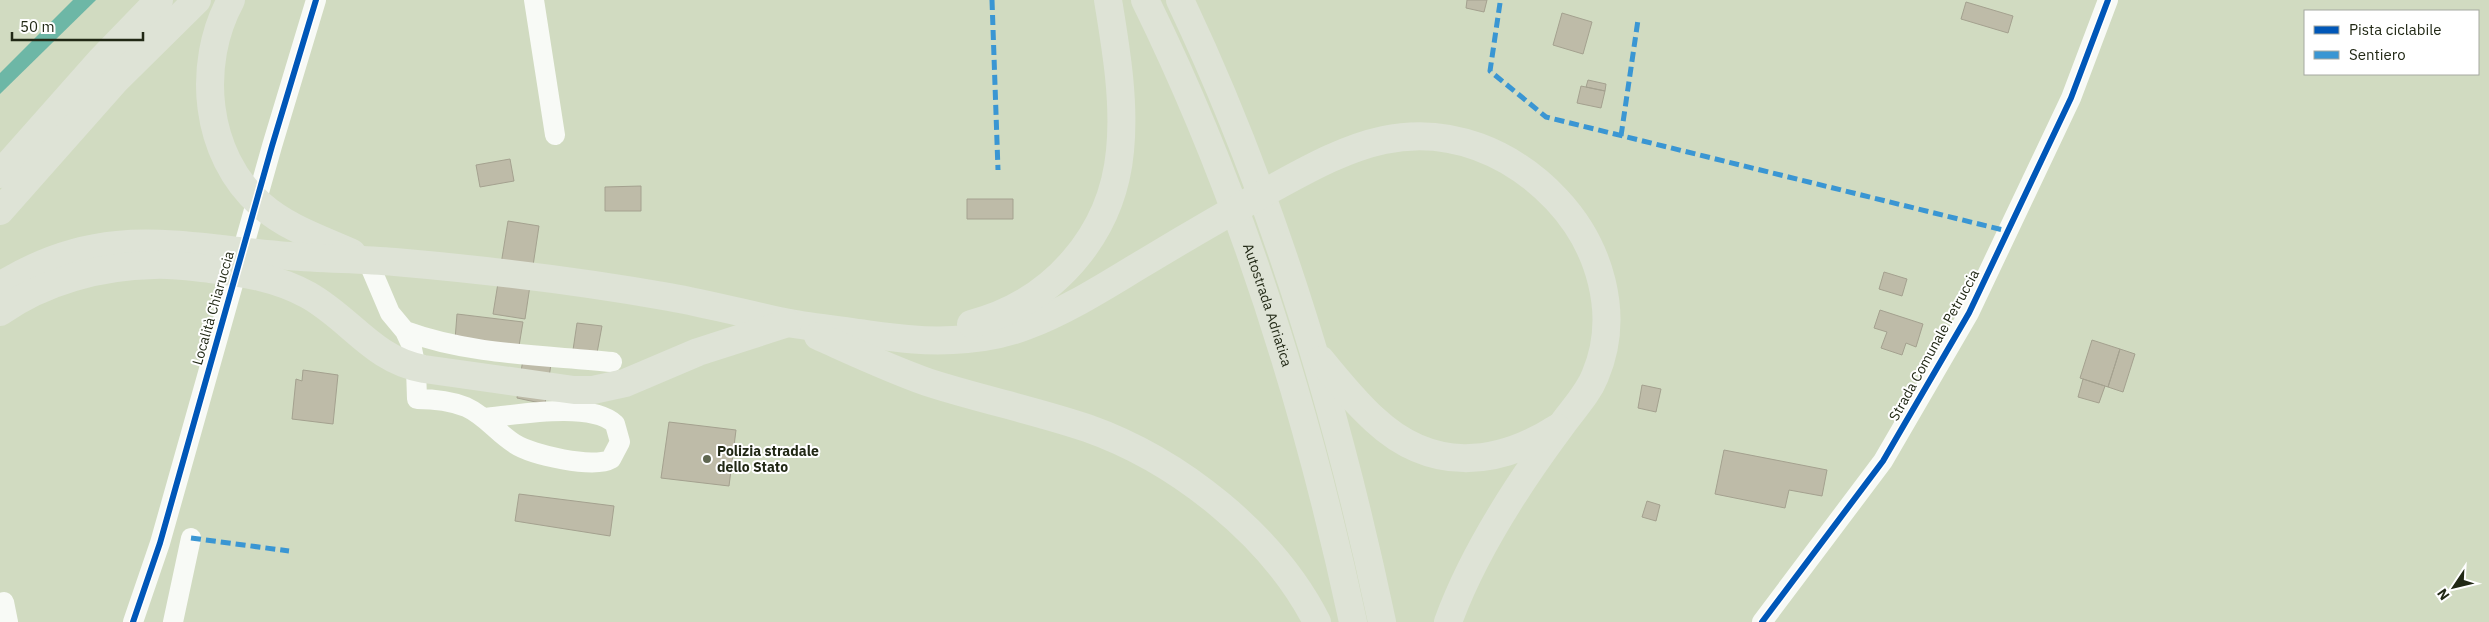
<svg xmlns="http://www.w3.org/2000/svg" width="2489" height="622" font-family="'IBM Plex Sans',sans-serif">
<rect width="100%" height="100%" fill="#d1dbc1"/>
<path fill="#6db7a6" d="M73,0H96L0,94V73Z"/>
<path fill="#bebba8" stroke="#a4a18f" d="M1467,0H1487L1484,12L1466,8Z
M1966,2L2013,16L2008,33L1961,19Z
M1562,13L1592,22L1583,54L1553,45Z
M1588,80L1606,84L1605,91L1586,87Z
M1581,86L1605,91L1601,108L1577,103Z
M510,159L514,181L480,187L476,165Z
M641,186V211H605V187Z
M967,199H1013V219H967Z
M508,221L539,226L525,319L493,314Z
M1884,272L1907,279L1902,296L1879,289Z
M1880,310L1923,324L1916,347L1906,343L1902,355L1881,348L1887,332L1874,328Z
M457,314L523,322L518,352L455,340Z
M577,323L602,326L597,353L573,350Z
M2092,340L2120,349L2108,387L2080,378Z
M2120,349L2135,354L2123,392L2108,387Z
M523,359L551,364L545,404L517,398Z
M303,370L338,375L333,424L292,419L296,379L302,381Z
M2083,379L2105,386L2099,403L2078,397Z
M1642,385L1661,389L1656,412L1638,408Z
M669,422L736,430L729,486L661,478Z
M1724,450L1827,470L1822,496L1789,490L1785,508L1715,494Z
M519,494L614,506L610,536L515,521Z
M1647,501L1660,505L1656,521L1642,517Z"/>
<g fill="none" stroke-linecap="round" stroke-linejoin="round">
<path stroke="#f8faf6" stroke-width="20" d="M534,0L555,135
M367,259L390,313L405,331L411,344L416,368L417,399C434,399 451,401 466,407C486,416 497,433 515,444C532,455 594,469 611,459L620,442L615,424C591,401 516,415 484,418
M405,331C470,355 543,355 612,362
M4,602L8,622
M133,622L160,543L272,146L316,0
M173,622L191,538
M1762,622L1883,461L1969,313L2071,98L2108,0"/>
<g stroke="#dee3d6" stroke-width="28">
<path d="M231,0C196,64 204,155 261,205C287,228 321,239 352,253"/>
<path id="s1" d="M1145,0C1242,197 1307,408 1353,622"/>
<path d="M1180,0C1274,198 1337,408 1382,622"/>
<path d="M0,174L100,61L159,0"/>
<path d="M0,211L116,80L197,0"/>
<path d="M0,286C102,222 179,247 289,256C324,259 360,259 395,262C487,270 579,281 669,297C708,304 746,314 784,322C808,327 833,329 858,333C889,337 921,342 953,340C978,339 1003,335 1026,326C1069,310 1108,284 1147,261C1190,235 1233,210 1277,186C1310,168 1346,148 1384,140C1449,126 1512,152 1557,200C1600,246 1621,315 1595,376C1587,396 1571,411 1559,429C1516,487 1473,553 1448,622"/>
<path d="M0,312C44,281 100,266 154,265C172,264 191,267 210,269C245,273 277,278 308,295C351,319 373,360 424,369L574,390H593L625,383L698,352L788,323"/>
<path d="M971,324C1052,303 1112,236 1120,151C1125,101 1116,49 1108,0"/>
<path d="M818,336C854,352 890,369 927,382C979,399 1034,410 1087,428C1178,460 1273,535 1317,622"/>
<path d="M1321,360C1338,381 1355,402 1375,420C1431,472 1496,467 1557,428"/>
</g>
<path stroke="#3a96d3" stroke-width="5" stroke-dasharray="10 5" stroke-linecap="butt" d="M992,0L998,170
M1500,3L1490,71L1546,117L2007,231
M1621,136L1638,20
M191,538L289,551"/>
<defs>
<path id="cycleway" d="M133,622L160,543L272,146L316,0
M1762,622L1883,461L1969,313L2071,98L2108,0"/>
</defs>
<use href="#cycleway" stroke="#fff" stroke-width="9"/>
<use href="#cycleway" stroke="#0057b8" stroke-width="6"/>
</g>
<circle fill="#5f6751" stroke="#fff" stroke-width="2" cx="707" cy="459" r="5"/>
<g text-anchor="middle" stroke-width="4" stroke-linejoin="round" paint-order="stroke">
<g font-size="14" fill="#212815" stroke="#fff">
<text dy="5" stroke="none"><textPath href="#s1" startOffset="329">Autostrada Adriatica</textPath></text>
<text transform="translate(213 308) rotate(-74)" y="5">Località Chiaruccia</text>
<text transform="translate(1934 345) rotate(-61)" y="5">Strada Comunale Petruccia</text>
</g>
<g font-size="14" font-weight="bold" fill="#212815" stroke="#fff" text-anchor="start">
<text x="717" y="456">Polizia stradale<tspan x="717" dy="16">dello Stato</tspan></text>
</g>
</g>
<rect x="2304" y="10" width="175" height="65" fill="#ffffff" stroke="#a6a9a1"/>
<rect x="2314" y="26" width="25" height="8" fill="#0057b8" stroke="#a6a9a1"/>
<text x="2349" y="35" font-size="15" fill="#212815">Pista ciclabile</text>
<rect x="2314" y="51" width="25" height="8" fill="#3a96d3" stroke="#a6a9a1"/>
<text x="2349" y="60" font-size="15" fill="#212815">Sentiero</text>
<g transform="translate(2454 587) rotate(235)" stroke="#ffffff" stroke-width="4" paint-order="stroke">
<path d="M0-4L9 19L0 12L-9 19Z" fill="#212815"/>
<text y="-8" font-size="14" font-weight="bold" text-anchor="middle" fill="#212815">N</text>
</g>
<path d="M12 32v8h131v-8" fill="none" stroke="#212815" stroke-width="2.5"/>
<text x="20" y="32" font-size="15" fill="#212815" stroke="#ffffff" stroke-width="4" paint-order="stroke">50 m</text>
</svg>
